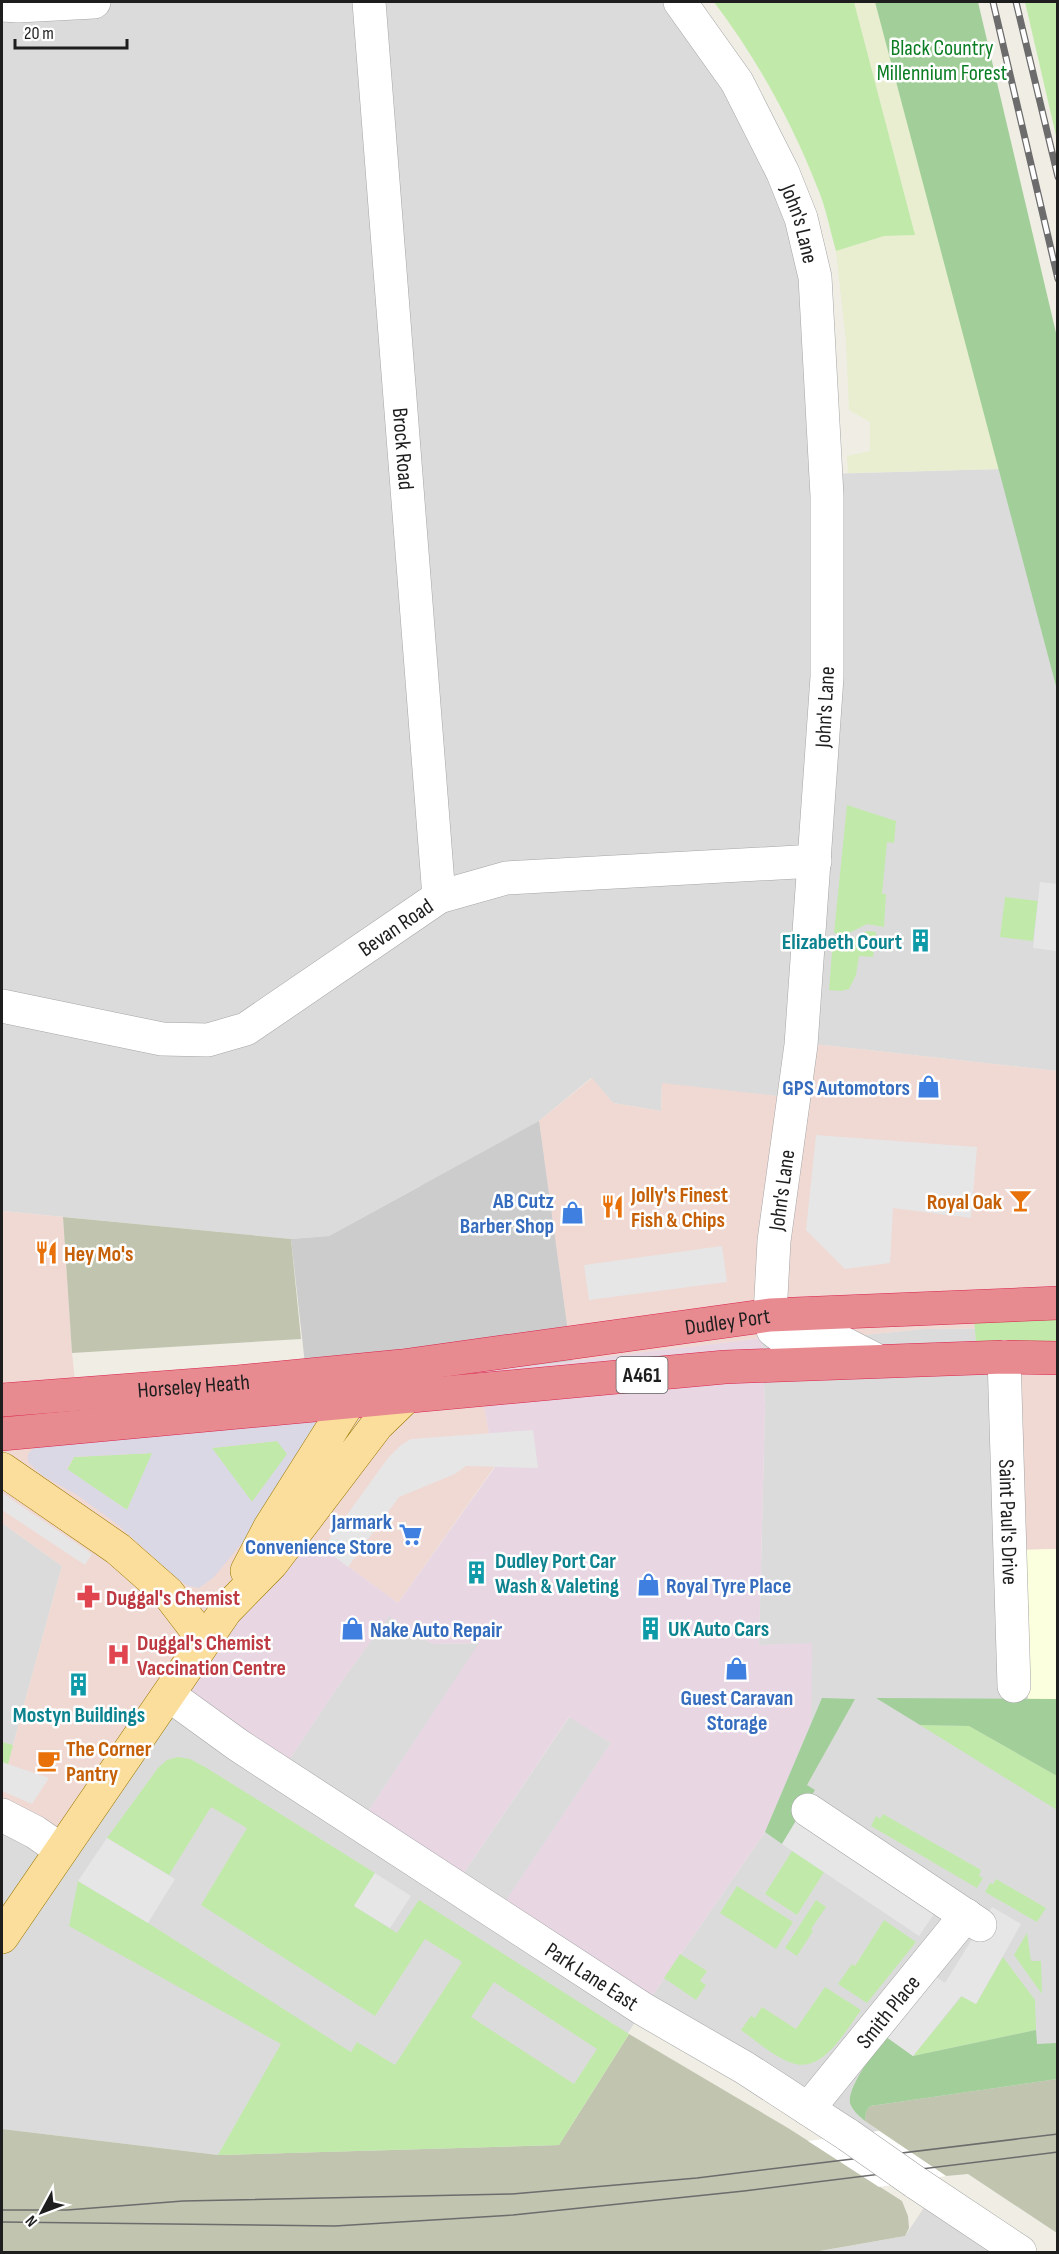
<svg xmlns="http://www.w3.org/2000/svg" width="1059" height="2254" font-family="'Sofia Sans Condensed',sans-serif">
<rect width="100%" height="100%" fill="#efede4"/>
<path fill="#dcdbdb" d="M2,2H680L801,218L826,474L1000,469L1057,690V1071L823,1045H802L794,1098L662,1084L661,1111L613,1103L591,1078L539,1121L572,1361L420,1186L329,1236L291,1239L2,1211Z
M1014,1328L1028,1699H1057V2079L870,2106L865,2121L879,2131L848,2135L643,2009L559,2145L218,2155L2,2129V1815L169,1695L281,1772L337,1688L389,1615L418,1636L433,1644L480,1643L360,1824L455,1886L570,1716L611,1743L498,1914L643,2009L765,1832L812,1644L759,1645L765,1407L762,1338H833L923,1329Z
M2,1523L62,1566L13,1745L2,1742Z
M933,2194L1020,2252H815L905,2236Z"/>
<path fill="#f0d8d3" d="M801,1045H823L1057,1071V1549L1018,1550L1014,1328L923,1329L833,1338H762L572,1361L539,1121L592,1078L613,1103L661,1111L662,1083L794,1098Z
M2,1211L63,1217L72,1353L78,1411L478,1372L495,1466L398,1603L323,1548L290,1520L74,1832L2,1815V1742L13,1745L62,1566L2,1523Z"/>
<path fill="#e8d6e3" d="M762,1338L765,1407L759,1645L812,1643L811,1723L765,1832L643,2009L497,1914L611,1743L569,1717L455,1886L360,1824L479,1643L433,1644L418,1636L389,1616L337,1688L281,1772L169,1695L290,1519L323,1548L398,1603L495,1467L478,1372Z"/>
<path fill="#fbffdd" d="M1057,1549V1699H1028L1025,1582L1018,1550Z"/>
<path fill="#ccc" d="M539,1121L572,1361L308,1391L291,1239L329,1236Z"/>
<path fill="#c1c4af" d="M63,1217L291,1239L301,1339L72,1353Z
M629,2034L788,2128L902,2201L908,2216L909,2228L905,2236L814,2252H2V2129L218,2155L559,2145Z
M1057,2079V2233L968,2174L946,2176L865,2121L866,2112L870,2106Z"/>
<path fill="#e8eecf" d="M854,2H875L1000,469L848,473L847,456L870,451V422L849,410L846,341L836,251L884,236L915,235Z"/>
<path fill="#c1eaaa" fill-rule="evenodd" d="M714,2H854L915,235L884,236L836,251C830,230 826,208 818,189C792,122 757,59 714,2Z
M1025,2H1057V140Z
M847,805L896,821L894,843L887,842L882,894H886L884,927L867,924L845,935L834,933Z
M1005,897L1038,901L1033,941L1000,937Z
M867,931L876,932L873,957L859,956L856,975L849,989L841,991L829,990L833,940L847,943Z
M1057,1316V1341L976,1343L974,1317Z
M277,1441L288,1454L252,1502L211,1448Z
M153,1453L127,1510L67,1470L74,1457Z
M920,1725L969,1726L1057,1776V1810Z
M2,1742L13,1745L8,1765L2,1762Z
M178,1757L190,1759L205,1767L375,1873L354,1906L397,1933L419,1900L629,2034L559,2145L218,2155L281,2044L69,1926L78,1881L148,1923L351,2052L357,2042L395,2065L462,1962L425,1939L375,2016L201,1905L247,1828L211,1807L169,1875L107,1838L158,1768L167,1760ZM494,1982L597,2049L574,2084L471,2017Z
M883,1814L981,1870L979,1876L983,1878L977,1888L871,1826L876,1816L880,1819Z
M792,1851L824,1872L797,1915L765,1894Z
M996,1879L1046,1908L1037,1922L985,1892L990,1883L993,1884Z
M737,1886L793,1922L776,1949L720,1913Z
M816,1900L826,1907L811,1929L813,1931L797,1956L785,1948Z
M884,1920L916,1942L867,2003L838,1984L852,1964L855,1966Z
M1027,1933L1031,1961H1041L1042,1994L1014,1955Z
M680,1954L707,1971L700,1981L706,1985L696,2000L664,1978Z
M1003,1957L1035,2000L1036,2030L913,2056L962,1996L976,2004Z
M825,1987L861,2010C846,2030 823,2074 792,2063C776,2058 755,2040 741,2030L751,2016L755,2018L762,2007L796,2029Z"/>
<path fill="#a2cf99" d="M875,2H978L1057,337V690Z
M822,1698L855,1699L807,1785L815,1790L782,1844L765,1832Z
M876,1698L1057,1699V1776L969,1726L920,1725Z
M1036,2030L1037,2044L1057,2043V2079L870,2106L866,2112L865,2121C859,2116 852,2110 850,2103C847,2087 876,2050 885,2036L913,2056Z"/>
<path fill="#e6e6e6" d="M1040,882L1057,884V951L1033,948Z
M816,1135L977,1147L971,1218L893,1208L890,1263L845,1269L806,1230Z
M722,1246L727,1282L589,1300L584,1265Z
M533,1430L538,1468L466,1466L455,1474L399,1497L348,1567L323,1548L388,1458L400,1446L411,1439Z
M2,1493L92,1554L85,1565L2,1510Z
M2,1762L49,1778L32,1804L2,1791Z
M797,1819L936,1911L919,1936L782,1844Z
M107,1838L175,1879L148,1923L78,1881Z
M375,1873L411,1896L390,1928L354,1906Z
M992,1907L1021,1924L976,2004L961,1996L913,2056L885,2036L933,1975L945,1983Z"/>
<path fill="#dad8e5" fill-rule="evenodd" d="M320,1419L272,1507L213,1578L199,1588L188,1586L180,1581L117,1524L77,1495L43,1476L28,1462V1454L37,1444ZM277,1441L287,1454L252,1502L212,1448ZM152,1453L127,1510L67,1469L74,1457Z"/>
<path fill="#fff" d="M879,2131L946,2176L879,2187L808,2141Z"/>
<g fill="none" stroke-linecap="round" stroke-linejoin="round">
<defs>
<g id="minor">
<path id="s1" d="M369,2L439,897"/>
<path id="s2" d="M680,2L737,82L783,173L801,218L815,277L827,496V677L801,1045L774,1241L770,1315L773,1330L782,1337L833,1338L878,1361"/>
<path d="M2,5L18,6L94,2"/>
<path id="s3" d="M2,1006L162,1039L208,1040L246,1029L439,897L506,878L815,861"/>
<path id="s4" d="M1004,1357L1014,1686"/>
<path id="s5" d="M169,1695L238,1745L643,2009L745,2068L848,2135"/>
<path d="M808,1810L980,1925"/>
<path d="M2,1815L35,1832L61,1850"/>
<path id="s6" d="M808,2109L966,1915"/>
<path d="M915,2182L1020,2252"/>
</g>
<path id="major" d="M2,1469L118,1549L168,1593L204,1640
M247,1571L270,1527L349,1402L357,1387L362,1383
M2,1937L226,1610L272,1563L377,1425L407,1396"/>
<g id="highway">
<path id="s7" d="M2,1400L237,1382L402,1366L770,1315L1058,1303"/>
<path d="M2,1434L725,1367L1004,1357L1058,1358"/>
</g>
</defs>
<use href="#minor" stroke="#a5a5a5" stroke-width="34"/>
<use href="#major" stroke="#987800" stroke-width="34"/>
<use href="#highway" stroke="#db234c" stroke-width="34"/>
<use href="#minor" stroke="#fff" stroke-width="33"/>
<use href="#major" stroke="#fcde9c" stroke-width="33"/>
<use href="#highway" stroke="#e78b91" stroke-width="33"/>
<path stroke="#6c6c6c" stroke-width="1.5" d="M2,2210H67L183,2201L512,2194L697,2178L1058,2134
M2,2222L335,2226L513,2215L744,2191L1058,2152"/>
<defs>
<path id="rail" d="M993,2L1058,279
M1016,2L1058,177"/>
</defs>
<use href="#rail" stroke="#6c6c6c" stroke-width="7"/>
<use href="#rail" stroke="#fff" stroke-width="4.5" stroke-dasharray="14" stroke-linecap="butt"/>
<defs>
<path id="minor-bridge" d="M848,2135L915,2182"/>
</defs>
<use href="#minor-bridge" stroke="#a5a5a5" stroke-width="34" stroke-linecap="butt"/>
<use href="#minor-bridge" stroke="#fff" stroke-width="33"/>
</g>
<defs>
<symbol id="building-bare" viewBox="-9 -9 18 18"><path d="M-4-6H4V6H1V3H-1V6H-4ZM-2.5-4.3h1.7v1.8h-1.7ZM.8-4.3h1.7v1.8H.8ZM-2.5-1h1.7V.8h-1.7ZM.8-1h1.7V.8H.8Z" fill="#0f9aa8" stroke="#fff" stroke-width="2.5" paint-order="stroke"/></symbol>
<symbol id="shop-bare" viewBox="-9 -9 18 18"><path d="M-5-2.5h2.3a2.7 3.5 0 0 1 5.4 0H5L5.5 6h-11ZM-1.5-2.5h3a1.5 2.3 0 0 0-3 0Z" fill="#3f7fe0" stroke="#fff" stroke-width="2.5" paint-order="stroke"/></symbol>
<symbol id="bar-bare" viewBox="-9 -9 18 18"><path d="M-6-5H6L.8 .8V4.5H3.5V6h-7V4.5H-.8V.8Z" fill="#e8710a" stroke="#fff" stroke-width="2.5" paint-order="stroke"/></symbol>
<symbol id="restaurant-bare" viewBox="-9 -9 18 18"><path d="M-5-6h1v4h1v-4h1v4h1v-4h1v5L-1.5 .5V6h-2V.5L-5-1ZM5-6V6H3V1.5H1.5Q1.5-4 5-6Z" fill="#e8710a" stroke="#fff" stroke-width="2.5" paint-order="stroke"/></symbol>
<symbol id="supermarket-bare" viewBox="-9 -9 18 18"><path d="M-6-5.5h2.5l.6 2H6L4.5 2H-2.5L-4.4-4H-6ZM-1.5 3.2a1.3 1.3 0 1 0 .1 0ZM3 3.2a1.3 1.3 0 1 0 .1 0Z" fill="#3f7fe0" stroke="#fff" stroke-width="2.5" paint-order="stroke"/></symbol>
<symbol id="pharmacy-bare" viewBox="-9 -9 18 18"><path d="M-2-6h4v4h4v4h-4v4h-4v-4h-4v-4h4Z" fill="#e0444e" stroke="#fff" stroke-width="2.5" paint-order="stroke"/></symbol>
<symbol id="hospital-bare" viewBox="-9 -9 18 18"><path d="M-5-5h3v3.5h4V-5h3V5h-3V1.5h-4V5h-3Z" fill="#e0444e" stroke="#fff" stroke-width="2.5" paint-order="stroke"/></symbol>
<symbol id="cafe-bare" viewBox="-9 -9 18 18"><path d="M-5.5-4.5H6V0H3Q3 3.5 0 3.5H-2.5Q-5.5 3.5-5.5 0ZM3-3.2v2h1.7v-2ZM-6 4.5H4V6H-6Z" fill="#e8710a" stroke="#fff" stroke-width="2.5" paint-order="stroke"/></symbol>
</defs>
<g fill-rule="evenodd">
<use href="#building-bare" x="904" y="924" width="33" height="33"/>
<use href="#shop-bare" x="912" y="1070" width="33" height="33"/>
<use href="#bar-bare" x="1004" y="1184" width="33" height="33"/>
<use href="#restaurant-bare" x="596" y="1190" width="33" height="33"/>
<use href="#shop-bare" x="556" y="1196" width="33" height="33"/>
<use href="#restaurant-bare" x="30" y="1236" width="33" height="33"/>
<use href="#supermarket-bare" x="394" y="1518" width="33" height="33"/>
<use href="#building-bare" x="460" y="1556" width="33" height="33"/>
<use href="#shop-bare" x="632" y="1568" width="33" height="33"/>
<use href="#pharmacy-bare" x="72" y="1580" width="33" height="33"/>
<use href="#building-bare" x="634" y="1612" width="33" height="33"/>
<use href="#shop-bare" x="336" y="1612" width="33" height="33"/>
<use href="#hospital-bare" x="102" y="1638" width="33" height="33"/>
<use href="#shop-bare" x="720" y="1652" width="33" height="33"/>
<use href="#building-bare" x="62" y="1668" width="33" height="33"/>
<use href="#cafe-bare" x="32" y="1744" width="33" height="33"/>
</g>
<g text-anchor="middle" stroke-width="5" stroke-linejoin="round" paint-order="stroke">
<rect fill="#fff" stroke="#626262" stroke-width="1.5" x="616.5" y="1357" width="51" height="36" rx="4.5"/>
<g font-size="21" font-weight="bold" fill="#1e1e1e">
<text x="642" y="1382">A461</text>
</g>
<g font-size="22" fill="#0b7d23" stroke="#fff">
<text x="942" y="55">Black Country<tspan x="942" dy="25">Millennium Forest</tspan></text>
</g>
<g font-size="22" fill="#1e1e1e" stroke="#fff">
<text dy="8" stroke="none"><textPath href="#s2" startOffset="254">John's Lane</textPath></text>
<text dy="8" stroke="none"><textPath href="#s1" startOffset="448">Brock Road</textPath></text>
<text transform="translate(824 707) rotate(-87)" y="8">John's Lane</text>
<text dy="8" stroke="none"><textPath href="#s3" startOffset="430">Bevan Road</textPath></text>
<text transform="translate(781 1190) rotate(-82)" y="8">John's Lane</text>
<text dy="8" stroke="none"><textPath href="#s7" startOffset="730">Dudley Port</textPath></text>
<text dy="8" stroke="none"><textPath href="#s7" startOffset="192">Horseley Heath</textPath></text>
<text dy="8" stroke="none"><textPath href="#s4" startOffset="165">Saint Paul's Drive</textPath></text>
<text dy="8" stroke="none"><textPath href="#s5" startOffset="508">Park Lane East</textPath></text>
<text dy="8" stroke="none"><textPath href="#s6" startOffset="126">Smith Place</textPath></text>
</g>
<g font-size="22" font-weight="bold" fill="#0d838f" stroke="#fff" text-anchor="start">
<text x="902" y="949" text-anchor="end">Elizabeth Court</text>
<text x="495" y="1568">Dudley Port Car<tspan x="495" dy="25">Wash &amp; Valeting</tspan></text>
<text x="668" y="1636">UK Auto Cars</text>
<text x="79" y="1722" text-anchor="middle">Mostyn Buildings</text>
</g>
<g font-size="22" font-weight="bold" fill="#366cbe" stroke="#fff" text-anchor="end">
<text x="910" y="1095">GPS Automotors</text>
<text x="554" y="1208">AB Cutz<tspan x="554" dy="25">Barber Shop</tspan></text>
<text x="392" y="1529">Jarmark<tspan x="392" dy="25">Convenience Store</tspan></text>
<text x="666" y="1593" text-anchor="start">Royal Tyre Place</text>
<text x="370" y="1637" text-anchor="start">Nake Auto Repair</text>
<text x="737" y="1705" text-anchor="middle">Guest Caravan<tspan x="737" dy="25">Storage</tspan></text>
</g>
<g font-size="22" font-weight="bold" fill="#c56008" stroke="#fff" text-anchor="start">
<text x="631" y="1202">Jolly's Finest<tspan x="631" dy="25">Fish &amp; Chips</tspan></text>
<text x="1002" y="1209" text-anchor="end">Royal Oak</text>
<text x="64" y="1261">Hey Mo's</text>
<text x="66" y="1756">The Corner<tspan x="66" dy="25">Pantry</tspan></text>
</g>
<g font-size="22" font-weight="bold" fill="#be3a42" stroke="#fff" text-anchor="start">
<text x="106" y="1605">Duggal's Chemist</text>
<text x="137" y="1650">Duggal's Chemist<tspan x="137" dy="25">Vaccination Centre</tspan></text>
</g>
</g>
<rect width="1059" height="2254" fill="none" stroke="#1e1e1e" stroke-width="6"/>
<g transform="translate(42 2212) rotate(229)" stroke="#ffffff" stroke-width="4.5" paint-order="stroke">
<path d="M0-4.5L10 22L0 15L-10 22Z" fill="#1e1e1e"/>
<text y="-9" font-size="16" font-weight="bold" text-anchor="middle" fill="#1e1e1e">N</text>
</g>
<path d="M15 39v9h112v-9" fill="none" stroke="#1e1e1e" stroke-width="3"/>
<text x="24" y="39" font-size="18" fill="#1e1e1e" stroke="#ffffff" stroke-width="4.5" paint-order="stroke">20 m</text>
</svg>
